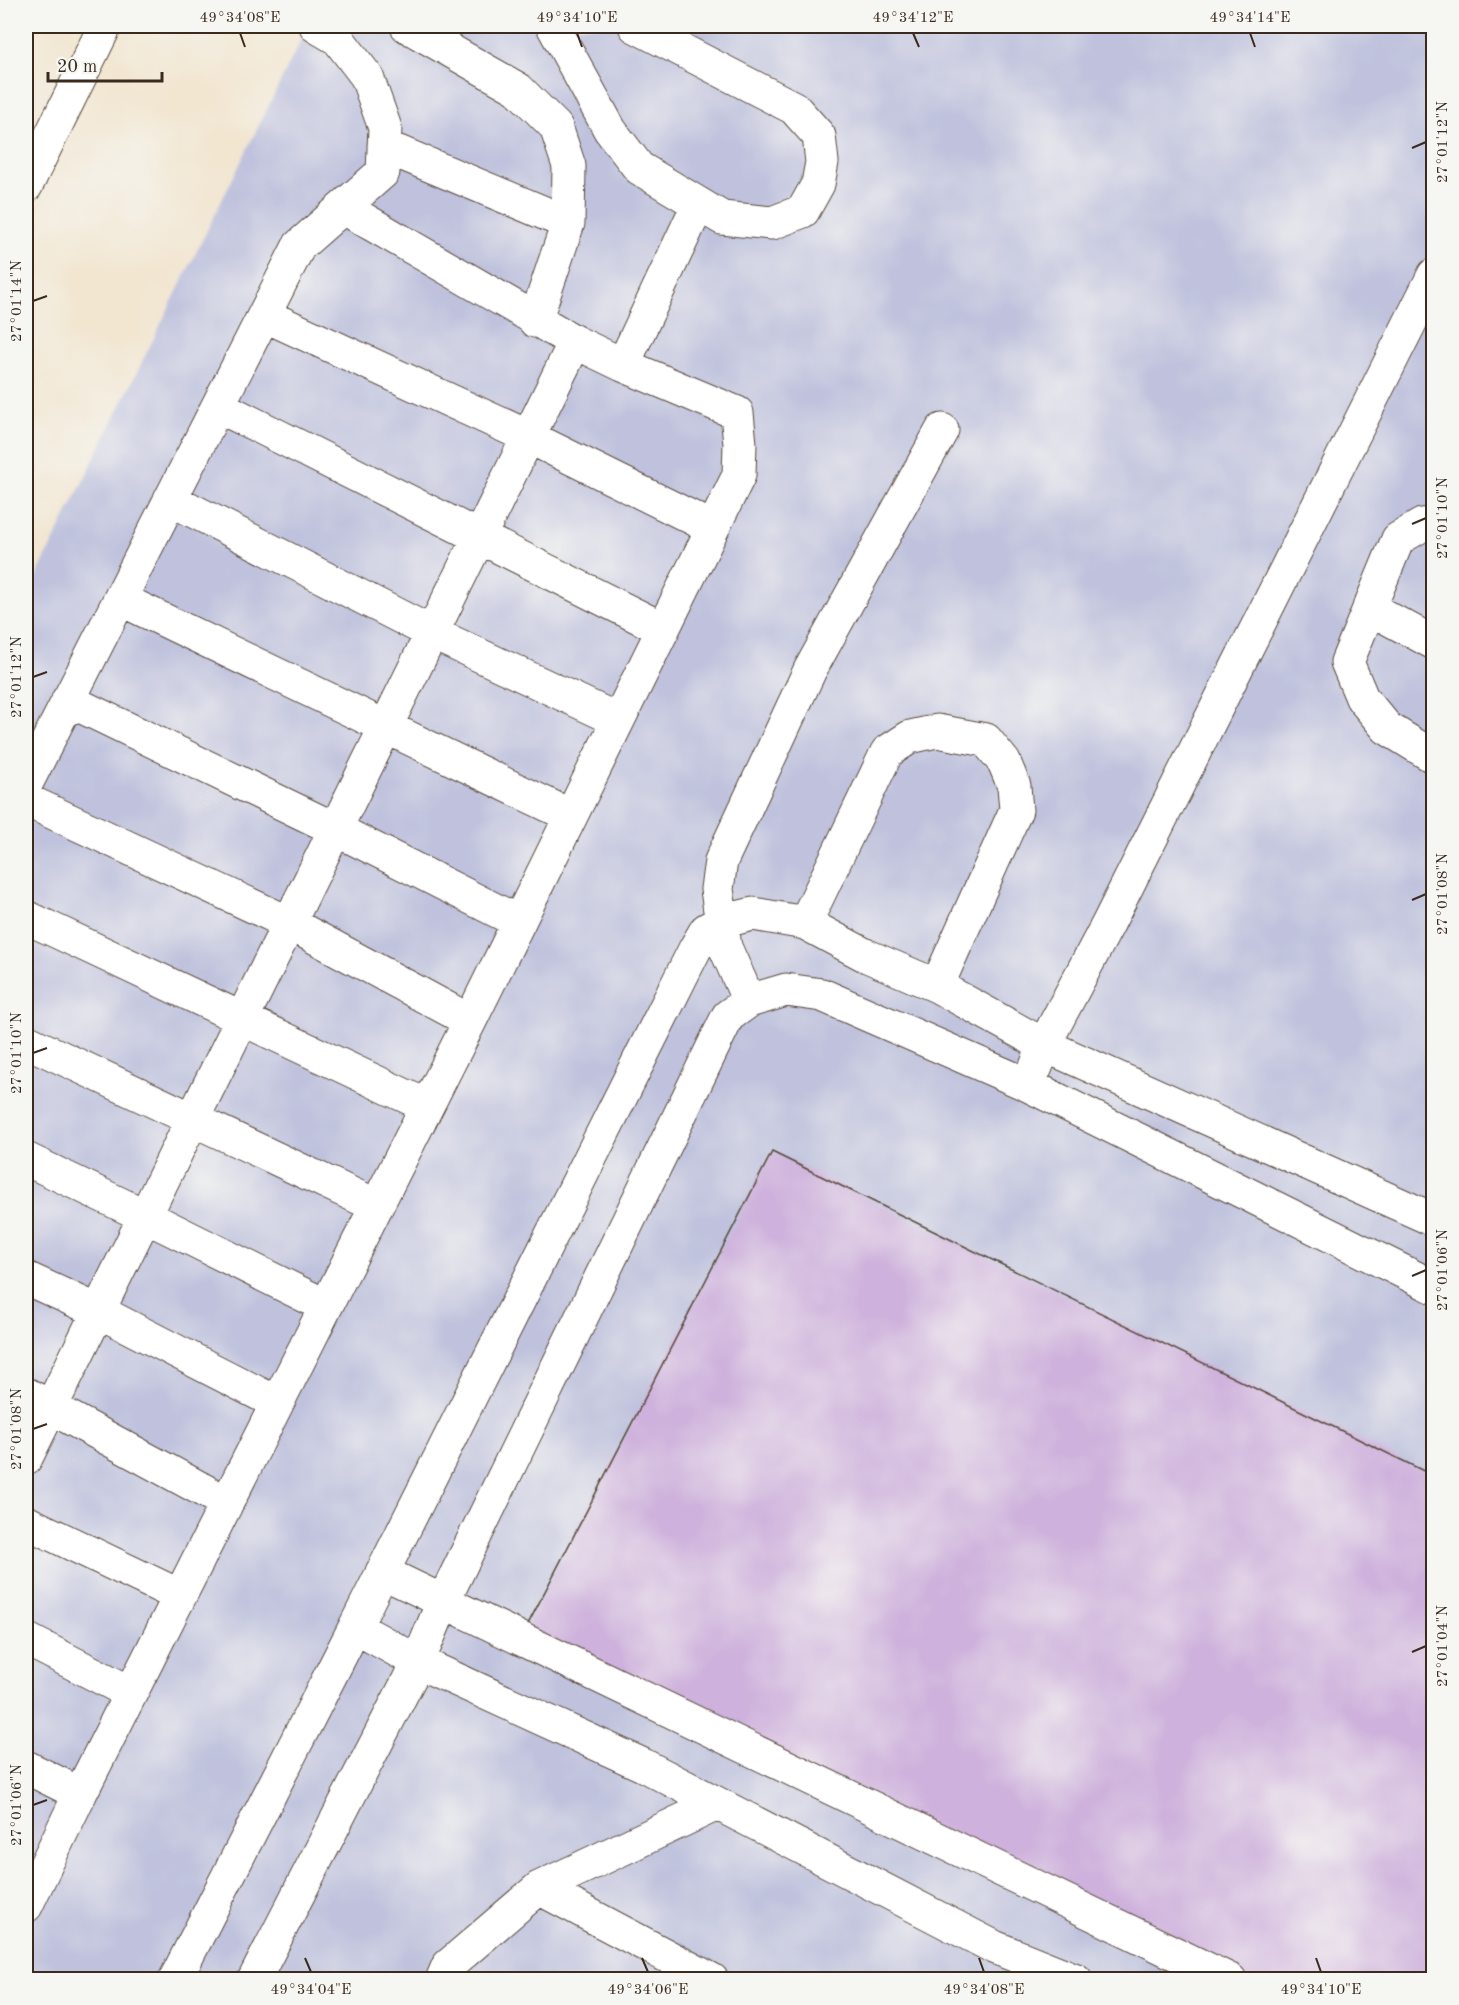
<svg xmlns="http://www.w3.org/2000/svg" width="1459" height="2005" font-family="'Old Standard TT',serif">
<rect width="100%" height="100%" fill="#f6f6f2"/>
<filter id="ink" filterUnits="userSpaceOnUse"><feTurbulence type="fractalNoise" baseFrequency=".0167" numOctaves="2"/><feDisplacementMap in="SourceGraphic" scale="12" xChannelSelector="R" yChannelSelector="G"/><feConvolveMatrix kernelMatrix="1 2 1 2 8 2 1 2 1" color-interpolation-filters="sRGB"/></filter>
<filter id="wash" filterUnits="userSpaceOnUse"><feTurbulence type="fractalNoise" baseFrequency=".008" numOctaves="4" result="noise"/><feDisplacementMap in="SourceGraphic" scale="24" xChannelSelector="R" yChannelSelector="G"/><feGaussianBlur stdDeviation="1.35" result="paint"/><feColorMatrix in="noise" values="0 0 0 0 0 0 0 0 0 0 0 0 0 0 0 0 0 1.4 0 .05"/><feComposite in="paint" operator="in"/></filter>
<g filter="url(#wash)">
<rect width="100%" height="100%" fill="#f2e6d1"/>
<path fill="#c0c2dd" d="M308,26H1433V1979H26V597Z"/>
<g id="blocks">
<path fill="#ceb1dc" d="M772,1152L1434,1476V1980H1249L524,1632Z"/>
</g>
</g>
<g filter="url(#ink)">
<use href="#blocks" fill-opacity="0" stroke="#564639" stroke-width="1.5"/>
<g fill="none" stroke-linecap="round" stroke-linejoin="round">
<defs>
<path id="minor" d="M407,26L518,89L556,127L569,166L568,223L535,321
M553,26L610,130L639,168L722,218L772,223L803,211L818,184L822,162L819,136L794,108L635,26
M384,146L568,223
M264,315L529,437L713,528
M623,365L698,205
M218,406L663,629
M170,499L432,633L618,720
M1434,524L1422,525L1398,539L1347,662L1362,698L1387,728L1434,757
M120,599L571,816
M1369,608L1434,643
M68,700L335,829L519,922
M26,784L299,246L383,172L385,128L367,77L338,39L316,26
M26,800L289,923L470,1021
M26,917L427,1106
M805,923L887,752L910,737L937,731L986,740L1004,762L1014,786L1016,810L937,986
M749,1001L725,947L717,889L721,861L810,670L942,430
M26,1041L377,1206
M1036,1067L1044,1045L1108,924L1434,275
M26,1159L145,1216L326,1306
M26,1278L98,1311L277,1403
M26,1394L227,1503
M26,1458L575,342
M26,1522L180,1596
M382,1572L1230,1980
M26,1639L131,1693
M26,1767L80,1794L470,1021L739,475L740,444L737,413L623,365L575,342L344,208
M539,1888L712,1980
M26,1906L80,1794
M175,1980L355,1627
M254,1980L418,1662L443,1602L728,1016L749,1001L786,990L822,995L1028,1085L1434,1287
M442,1980L448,1966L539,1888L717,1804
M1076,1980L994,1947L643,1765L418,1662L355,1627L695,949L706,930L720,922L753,914L805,923L865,955L937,986L1044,1045L1434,1220"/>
<path id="major" d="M26,186L105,26"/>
</defs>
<use href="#minor" stroke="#564639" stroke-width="35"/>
<use href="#major" stroke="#564639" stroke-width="35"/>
<use href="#minor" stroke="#fff" stroke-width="33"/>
<use href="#major" stroke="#fff" stroke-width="33"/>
</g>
</g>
<path fill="none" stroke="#3b2a1e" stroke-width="2" d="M240,33L245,47M577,33L582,47M913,33L919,47M1250,33L1255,47M1412,148L1426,142M33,301L47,296M1412,524L1426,518M33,677L47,672M1412,900L1426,894M33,1053L47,1048M1412,1276L1426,1270M33,1429L47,1424M1412,1652L1426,1646M33,1805L47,1800M305,1958L311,1972M642,1958L648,1972M979,1958L984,1972M1316,1958L1321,1972"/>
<rect width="1459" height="2005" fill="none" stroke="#f6f6f2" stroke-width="66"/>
<path d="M48 72v9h114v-9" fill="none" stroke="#3b2a1e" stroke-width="3"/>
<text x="57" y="72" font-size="18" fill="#3b2a1e" stroke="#f6f6f2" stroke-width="4.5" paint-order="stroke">20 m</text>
<rect x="33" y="33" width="1393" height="1939" fill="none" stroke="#3b2a1e" stroke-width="2"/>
<g font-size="15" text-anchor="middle" fill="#3b2a1e">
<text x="240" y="22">49°34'08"E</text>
<text x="577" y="22">49°34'10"E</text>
<text x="913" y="22">49°34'12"E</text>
<text x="1250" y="22">49°34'14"E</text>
<text transform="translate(1442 142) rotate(-90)" y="5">27°01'12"N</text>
<text transform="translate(16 301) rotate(-90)" y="5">27°01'14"N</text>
<text transform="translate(1442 518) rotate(-90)" y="5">27°01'10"N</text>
<text transform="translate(16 677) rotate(-90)" y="5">27°01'12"N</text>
<text transform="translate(1442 894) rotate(-90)" y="5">27°01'08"N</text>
<text transform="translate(16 1053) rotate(-90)" y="5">27°01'10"N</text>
<text transform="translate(1442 1270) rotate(-90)" y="5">27°01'06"N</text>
<text transform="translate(16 1429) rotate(-90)" y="5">27°01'08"N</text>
<text transform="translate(1442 1646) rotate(-90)" y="5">27°01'04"N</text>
<text transform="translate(16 1805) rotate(-90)" y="5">27°01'06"N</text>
<text x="311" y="1994">49°34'04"E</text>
<text x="648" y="1994">49°34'06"E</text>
<text x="984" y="1994">49°34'08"E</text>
<text x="1321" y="1994">49°34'10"E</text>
</g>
</svg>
